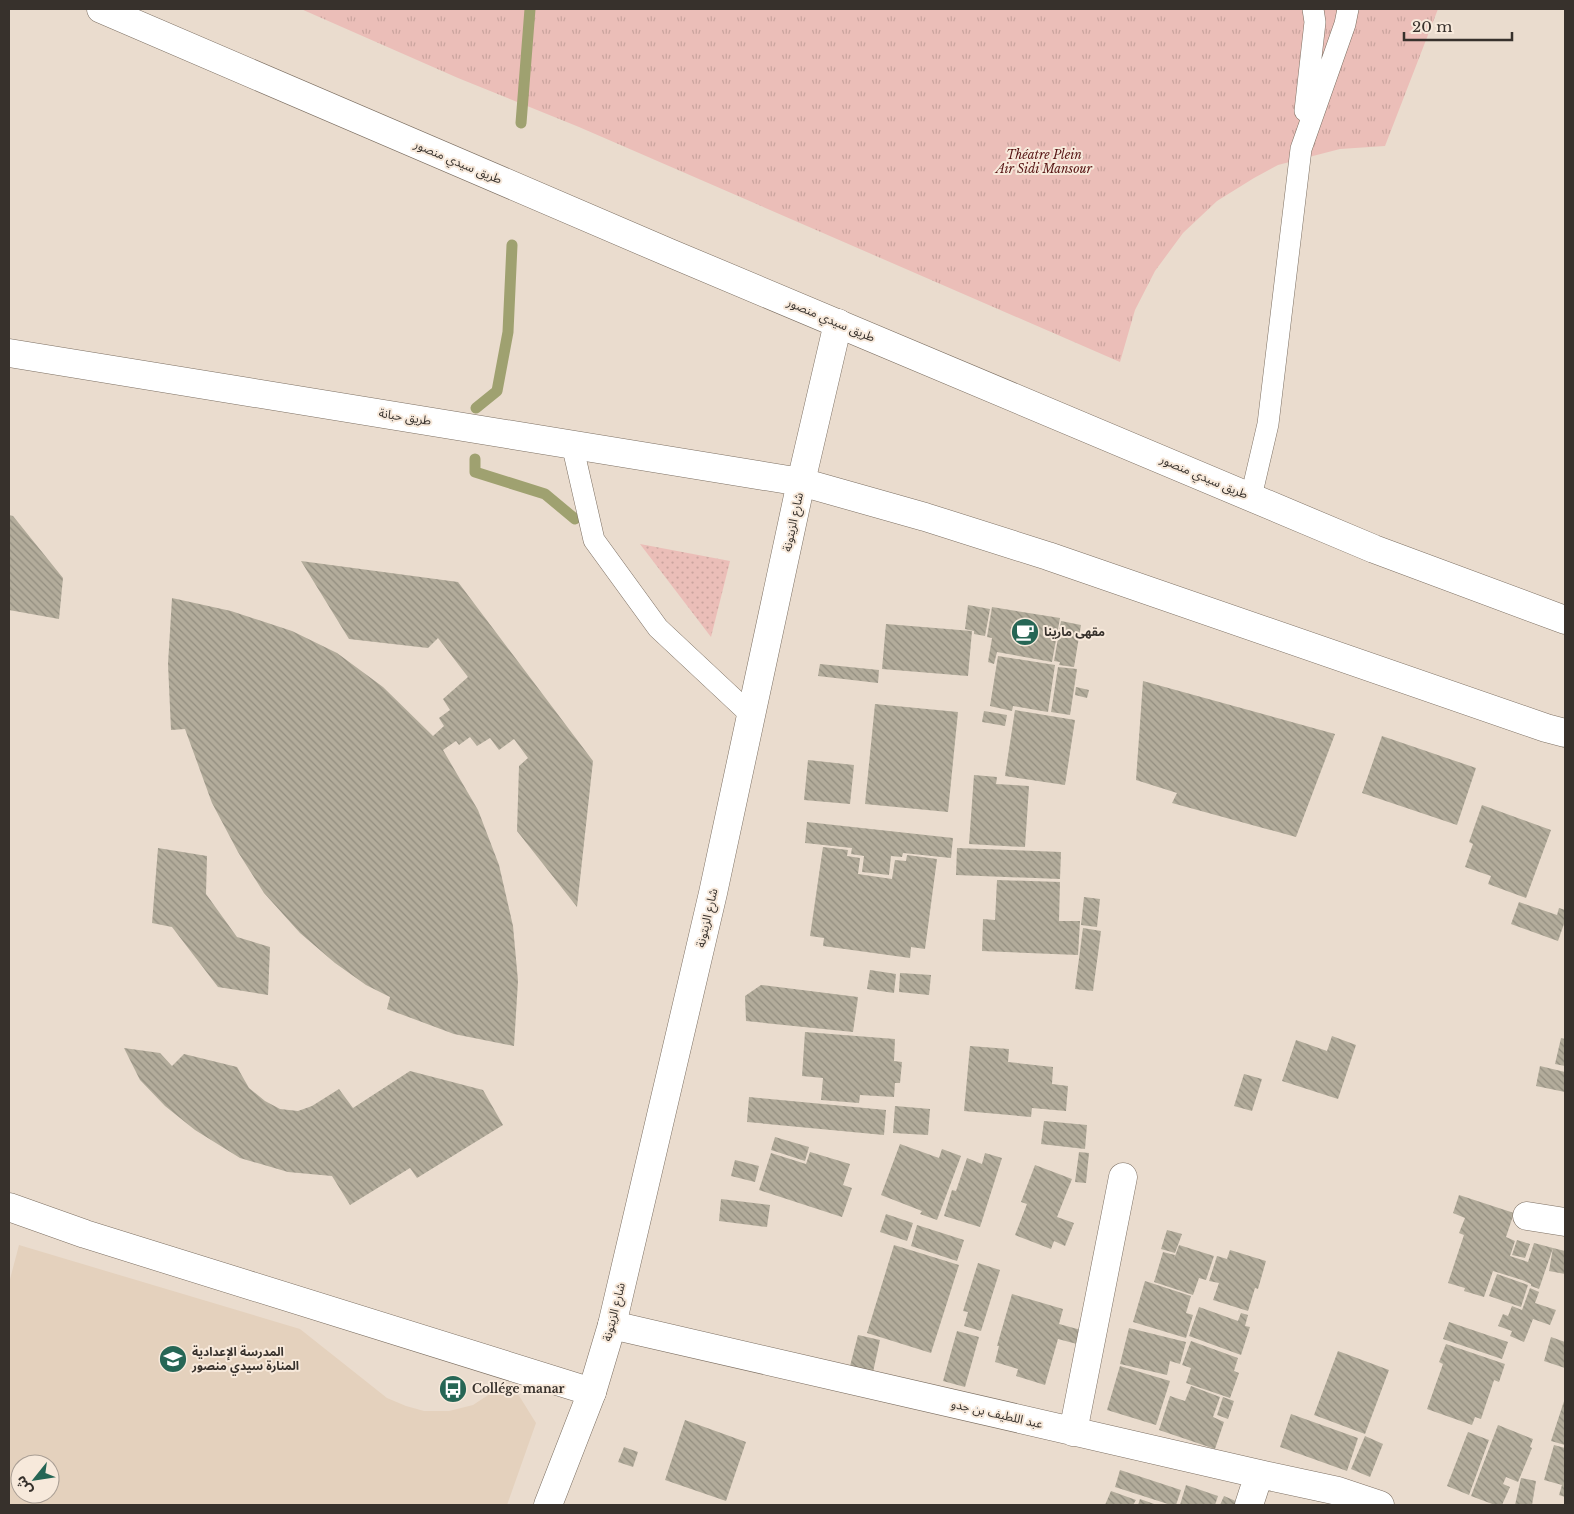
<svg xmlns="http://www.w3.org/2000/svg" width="1574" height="1514" font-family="'Libre Baskerville','Noto Sans Arabic',serif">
<defs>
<pattern id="grass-tufts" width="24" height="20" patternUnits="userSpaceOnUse" patternTransform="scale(1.25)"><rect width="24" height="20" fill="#ebbeb8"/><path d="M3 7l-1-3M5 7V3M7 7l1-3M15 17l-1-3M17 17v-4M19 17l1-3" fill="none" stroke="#caa49e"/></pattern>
<pattern id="garden-dots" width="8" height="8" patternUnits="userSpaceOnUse" patternTransform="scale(1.25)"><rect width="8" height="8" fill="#ebbeb8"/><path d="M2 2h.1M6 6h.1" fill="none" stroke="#caa49e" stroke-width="1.8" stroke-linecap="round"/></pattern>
<pattern id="building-back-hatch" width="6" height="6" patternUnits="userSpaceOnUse" patternTransform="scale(1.25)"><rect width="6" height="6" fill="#b3ac9b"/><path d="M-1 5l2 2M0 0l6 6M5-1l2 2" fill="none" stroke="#928d7f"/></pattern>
</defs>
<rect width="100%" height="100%" fill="#eadcce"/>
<path fill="#e4d1bd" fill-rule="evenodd" d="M19,1245L300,1329L387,1398L406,1406L424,1411H449L473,1405L499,1388L518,1394L536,1423L507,1505H9V1283ZM20,1464H50V1494H20Z"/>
<path fill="url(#grass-tufts)" d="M301,9H1438L1385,146L1340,149L1278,165L1254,178L1217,201L1183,233L1155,271L1135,310L1120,362L579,127L458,78Z"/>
<path fill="url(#garden-dots)" d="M640,544L730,561L711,637Z"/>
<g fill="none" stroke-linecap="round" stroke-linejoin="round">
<path stroke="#9fa170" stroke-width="11" d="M521,123L530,9
M476,408L497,391L508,332L512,245
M475,459V472L545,494L575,519"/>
</g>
<path fill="url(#building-back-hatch)" d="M9,515L13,516L63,578L59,619L9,610Z
M301,561L458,582L593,761L577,907L517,831L519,766L528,758L514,739L499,750L490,738L477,746L470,737L459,745L456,741L443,750L478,810L499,865L513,926L518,981L514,1046L454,1034L387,1009L390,997L366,985L335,963L300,933L264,893L238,852L212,803L185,729L171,730L168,664L172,598L231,611L292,631L337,653L383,687L433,736L444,726L439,718L450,710L443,699L468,677L438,638L428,648L349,639Z
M968,605L990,609L985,636L974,634V631L965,629Z
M992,607L1060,618L1052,662L997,652L994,664L988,662L992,638L987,637Z
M1061,621L1081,625L1074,667L1059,665L1060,662L1054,661Z
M886,624L972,631L968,676L882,669Z
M998,656L1055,665L1048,712L1013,706L1012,711L990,706Z
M820,664L879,670L878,683L818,676Z
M1058,667L1077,669L1070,715L1051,712Z
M1143,681L1335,734L1296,837L1172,803L1177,793L1136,780Z
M1076,687L1089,690L1087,698L1075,695Z
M875,704L958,712L948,812L865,804Z
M1015,710L1075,720L1065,785L1005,776Z
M984,711L1007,715L1005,726L982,722Z
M1382,736L1476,768L1457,825L1362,793Z
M808,760L854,765L850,804L804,800Z
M974,775L997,777L996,784L1029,786L1025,847L969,844Z
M1482,805L1551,830L1526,898L1488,884L1491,876L1465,867L1473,844L1469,842Z
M807,822L953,838L951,858L903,853L902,857L891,856L889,875L862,872L864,856L851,854L852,848L805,843Z
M823,847L848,850L847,856L860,858L858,874L892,879L895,860L906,861L907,855L937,859L925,949L911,947L910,958L823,946L824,938L810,936Z
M158,848L207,856L206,894L237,937L270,947L268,995L218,987L172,927L152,923Z
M957,848L1061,852L1060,879L956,875Z
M997,880L1060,882L1059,921H1080L1078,955L982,951L983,919L995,920Z
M1084,897L1100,899L1097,927L1081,925Z
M1519,902L1557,915L1559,908L1565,910V921L1558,941L1511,924Z
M1083,928L1101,931L1093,991L1075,989Z
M870,970L896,974L894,993L867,989Z
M900,973L931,975L929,995L899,992Z
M761,985L858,997L853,1032L746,1021L745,996Z
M805,1032L895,1039L894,1061L902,1062L900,1083H895L894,1097L860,1095L859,1103L821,1100L823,1078L802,1076Z
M1332,1036L1356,1045L1338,1099L1282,1081L1296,1040L1327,1051Z
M1561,1038L1565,1039V1066L1555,1064Z
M970,1046L1009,1049L1008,1062L1053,1067L1052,1084L1068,1086L1066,1111L1032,1108L1031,1117L964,1111Z
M124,1048L160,1053L172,1066L184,1054L237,1067L249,1088L265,1101L280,1109L298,1111L312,1106L339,1089L353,1108L410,1071L483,1090L503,1125L417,1178L410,1168L350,1205L332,1176L288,1172L240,1158L195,1130L165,1106L140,1080Z
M1540,1066L1565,1072V1092L1536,1086Z
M1244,1074L1262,1079L1252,1111L1234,1106Z
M749,1097L886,1110L884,1135L747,1122Z
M895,1106L930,1109L928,1135L893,1133Z
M1044,1121L1087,1125L1085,1149L1041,1144Z
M775,1137L809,1147L805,1161L771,1150Z
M900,1144L939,1158L942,1149L961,1156L937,1220L920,1214L922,1211L881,1195Z
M810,1152L850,1164L843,1185L852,1188L842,1217L759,1190L771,1153L806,1164Z
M1079,1152L1089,1153L1086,1183L1075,1182Z
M985,1153L1002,1158L980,1227L944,1216L952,1190L956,1191L967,1158L982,1164Z
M735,1160L759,1166L755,1182L731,1176Z
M1035,1165L1072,1179L1057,1217L1074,1223L1065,1246L1054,1241L1051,1249L1015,1235L1027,1204L1021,1202Z
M1459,1195L1514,1213L1506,1237L1515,1241L1510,1256L1528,1262L1534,1243L1553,1248L1539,1289L1531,1286V1284L1522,1280L1493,1271L1484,1297L1464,1291L1465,1288L1448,1283L1464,1235L1459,1233L1465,1218L1453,1213Z
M721,1199L770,1205L767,1227L719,1221Z
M886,1214L913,1223L907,1241L880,1232Z
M917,1225L964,1240L957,1261L911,1246Z
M1167,1230L1182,1234L1175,1253L1161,1249Z
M1517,1240L1530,1244L1525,1258L1512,1255Z
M894,1245L959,1265L931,1353L867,1333Z
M1179,1245L1214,1256L1206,1280L1199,1278L1193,1295L1154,1282L1163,1252L1175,1255L1174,1259Z
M1553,1248L1565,1251V1274L1549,1271Z
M1230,1250L1266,1261L1258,1289L1255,1288L1248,1311L1213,1300L1219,1283L1209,1281L1217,1256L1227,1259Z
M978,1263L1000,1270L981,1331L964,1326L968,1312L963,1311Z
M1497,1274L1528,1285L1521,1307L1489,1296Z
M1145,1281L1191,1296L1186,1313L1193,1315L1186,1338L1133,1322Z
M1530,1288L1539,1292L1535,1303L1556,1310L1550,1325L1533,1319L1524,1342L1510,1336L1512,1331L1498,1326L1503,1314L1508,1316L1512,1306L1522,1310Z
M1012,1294L1063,1309L1059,1324L1081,1330L1077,1344L1058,1339L1045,1385L1016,1376L1018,1369L995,1362L999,1346H997Z
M1199,1307L1238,1321L1241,1313L1248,1315L1245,1326L1250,1327L1241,1355L1189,1336Z
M1449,1322L1508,1342L1502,1359L1443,1339Z
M1129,1328L1186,1342L1180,1364L1170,1361L1167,1375L1120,1364Z
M957,1331L979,1337L965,1387L943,1381Z
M858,1335L880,1340L873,1372L850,1366Z
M1551,1337L1565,1342V1368L1544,1361Z
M1191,1341L1238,1358L1234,1371L1239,1373L1230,1398L1186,1383L1191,1368L1182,1365Z
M1446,1344L1505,1364L1499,1382L1494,1380L1481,1419L1475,1417L1472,1425L1427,1409L1443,1364L1439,1362Z
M1338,1351L1389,1370L1365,1434L1314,1415Z
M1120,1366L1170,1381L1156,1425L1107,1410Z
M1191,1386L1220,1397L1213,1417L1224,1422L1215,1449L1159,1430L1170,1396L1185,1401Z
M1223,1397L1234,1401L1228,1419L1217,1415Z
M1565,1398V1445L1551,1441Z
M1291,1414L1358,1438L1347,1471L1280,1447Z
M685,1420L746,1442L726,1501L665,1480Z
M1498,1425L1533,1439L1530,1447L1532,1448L1518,1482L1506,1477L1503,1484L1510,1487L1502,1505H1495L1471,1496Z
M1468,1432L1489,1440L1469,1495L1447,1486Z
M1365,1436L1383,1444L1370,1477L1351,1469Z
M1554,1445L1565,1448V1497L1559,1495L1562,1485L1544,1480Z
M624,1447L638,1452L633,1467L618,1462Z
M1120,1470L1181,1490L1176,1505H1171L1115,1487Z
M1521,1478L1536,1481L1532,1505H1515Z
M1186,1485L1218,1496L1215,1505H1180Z
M1111,1491L1136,1500L1133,1505H1105Z
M1224,1496L1238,1502L1237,1505H1220Z
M1140,1499L1157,1505H1138Z"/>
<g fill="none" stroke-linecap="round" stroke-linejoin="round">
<defs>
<path id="service" d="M1305,111L1315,22L1313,9
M572,444L594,540L658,628L751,715
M1251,497L1268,424L1301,149L1345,24L1348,9"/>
<path id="minor" d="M801,482L925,517L1048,556L1546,728L1565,733
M9,1207L85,1234L592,1392
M1527,1216L1565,1222
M612,1325L1259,1474L1338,1491L1380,1505
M1073,1432L1123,1177
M1249,1505L1259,1474"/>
<path id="tertiary" d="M9,353L801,482
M548,1505L592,1392L612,1325L713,893L801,482L838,323"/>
<path id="secondary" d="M101,9L670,253L1374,549L1565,620"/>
</defs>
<use href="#service" stroke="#7c6f62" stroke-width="22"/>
<use href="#minor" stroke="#7c6f62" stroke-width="29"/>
<use href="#tertiary" stroke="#7c6f62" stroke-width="29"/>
<use href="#secondary" stroke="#7c6f62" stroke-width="29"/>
<use href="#service" stroke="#fff" stroke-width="21"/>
<use href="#minor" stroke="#fff" stroke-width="28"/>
<use href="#tertiary" stroke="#fff" stroke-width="28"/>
<use href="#secondary" stroke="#fff" stroke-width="28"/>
</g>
<defs>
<symbol id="cafe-disc" viewBox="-11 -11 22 22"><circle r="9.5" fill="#266655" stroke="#f7e9db"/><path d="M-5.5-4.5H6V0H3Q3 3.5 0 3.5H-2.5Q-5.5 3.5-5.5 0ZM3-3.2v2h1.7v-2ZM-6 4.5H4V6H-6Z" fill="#fff"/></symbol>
<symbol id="school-disc" viewBox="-11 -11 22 22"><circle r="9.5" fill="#266655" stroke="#f7e9db"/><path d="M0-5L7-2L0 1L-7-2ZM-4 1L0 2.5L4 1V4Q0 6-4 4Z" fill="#fff"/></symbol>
<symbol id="bus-disc" viewBox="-11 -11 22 22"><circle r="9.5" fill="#266655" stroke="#f7e9db"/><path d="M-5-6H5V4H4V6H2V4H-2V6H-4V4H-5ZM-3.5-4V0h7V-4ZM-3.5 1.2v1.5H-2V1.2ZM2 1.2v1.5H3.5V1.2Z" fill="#fff"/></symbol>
</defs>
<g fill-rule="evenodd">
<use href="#cafe-disc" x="1009" y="616" width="32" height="32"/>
<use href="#school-disc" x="157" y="1343" width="32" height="32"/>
<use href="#bus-disc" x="437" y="1373" width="32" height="32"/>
</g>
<g text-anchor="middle" stroke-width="4" stroke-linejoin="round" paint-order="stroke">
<g font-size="12" font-style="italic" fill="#571514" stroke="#f7e9db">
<text x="1044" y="159">Théatre Plein<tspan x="1044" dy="14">Air Sidi Mansour</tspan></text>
</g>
<g font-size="12" fill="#37312c" stroke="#f7e9db">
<text transform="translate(458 162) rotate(23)" y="4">طريق سيدي منصور</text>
<text transform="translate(831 320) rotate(23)" y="4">طريق سيدي منصور</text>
<text transform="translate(405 417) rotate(9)" y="4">طريق حبانة</text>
<text transform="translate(1204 477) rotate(23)" y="4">طريق سيدي منصور</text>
<text transform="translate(793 522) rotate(-78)" y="4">شارع الزيتونة</text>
<text transform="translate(707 918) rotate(-77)" y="4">شارع الزيتونة</text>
<text transform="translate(614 1312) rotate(-76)" y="4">شارع الزيتونة</text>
<text transform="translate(997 1414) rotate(13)" y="4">عبد اللطيف بن جدو</text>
</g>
<g font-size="12" font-weight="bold" fill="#37312c" stroke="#f7e9db" text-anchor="start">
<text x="1044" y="636">مقهى مارينا</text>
<text x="192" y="1356">المدرسة الإعدادية<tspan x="192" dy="14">المنارة سيدي منصور</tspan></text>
<text x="472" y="1393">Collége manar</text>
</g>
</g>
<rect width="1574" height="1514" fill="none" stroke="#37312c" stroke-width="20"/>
<g transform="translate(35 1479) rotate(240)"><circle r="24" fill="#f7e9db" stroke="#aa9f95"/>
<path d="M0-4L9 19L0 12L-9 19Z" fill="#266655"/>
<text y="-8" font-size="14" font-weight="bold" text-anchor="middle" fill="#37312c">ش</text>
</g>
<path d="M1404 32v8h108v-8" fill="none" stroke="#37312c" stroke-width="2.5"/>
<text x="1412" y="32" font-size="15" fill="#37312c" stroke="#f7e9db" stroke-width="4" paint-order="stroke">20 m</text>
</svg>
